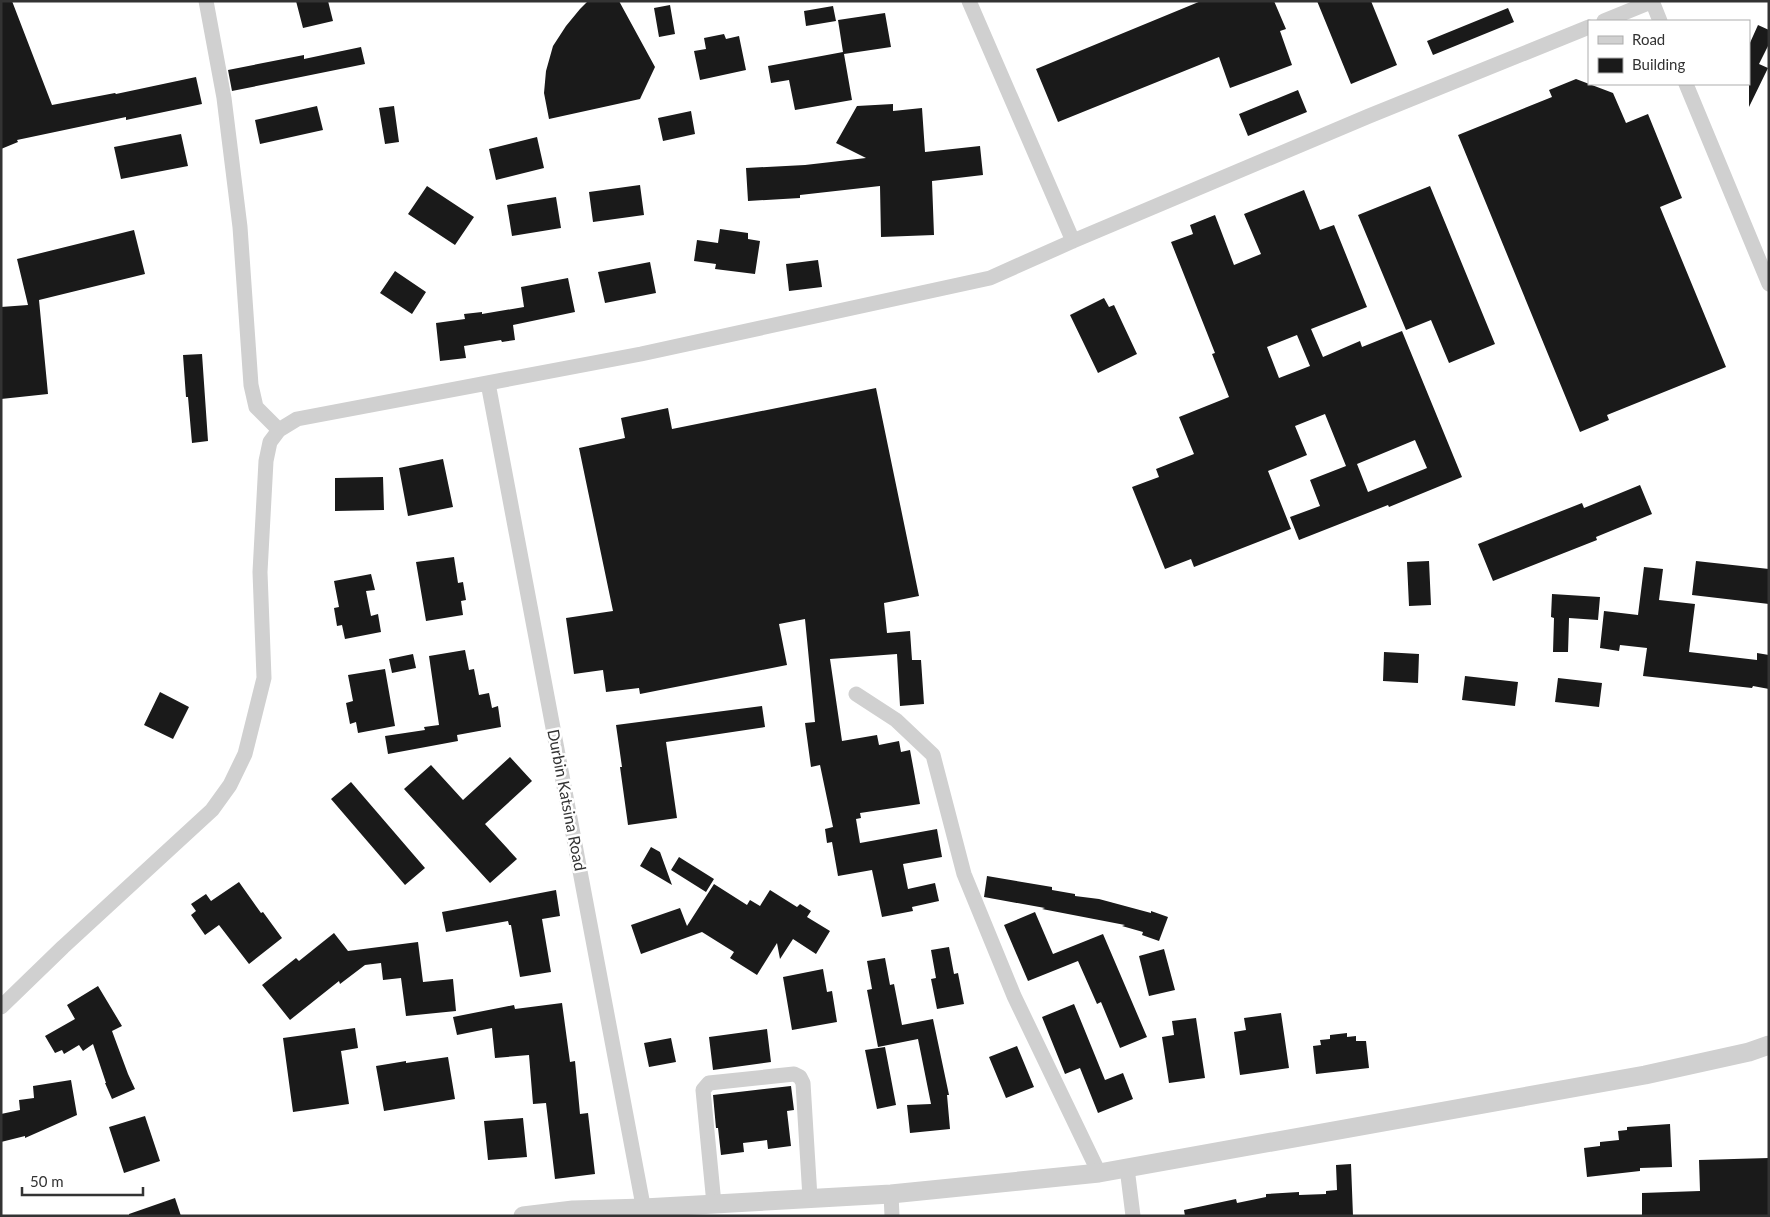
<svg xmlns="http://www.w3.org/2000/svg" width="1770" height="1217" font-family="Lato,sans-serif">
<rect width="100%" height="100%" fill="#fff"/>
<path fill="#1a1a1a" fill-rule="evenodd" d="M1,1H12L52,105L115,93L116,94L196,77L202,104L126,120V117L17,140L18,142L1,149Z
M296,1H328L333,21L303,28Z
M588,1H619L655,67L640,99L549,119L544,93L546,71L553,46L566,26L580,9Z
M1201,1H1274L1286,29L1280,31L1292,65L1230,88L1219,57L1058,122L1036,69Z
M1317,1H1371L1397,65L1351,84Z
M670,5L675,34L659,37L654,8Z
M833,6L836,21L806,26L804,11Z
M1508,8L1514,22L1433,55L1427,41Z
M885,13L891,47L844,54L852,100L795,110L789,80L771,83L768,66L843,52L838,20Z
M1758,25L1769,30V44L1759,64L1768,68L1749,107V45Z
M724,34L726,39L739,36L746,70L700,80L694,51L706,49L704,38Z
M361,47L365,64L232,91L228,70L304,55V59Z
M1576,79L1613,93L1626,123L1648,114L1682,198L1660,207L1726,367L1607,415L1609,420L1580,432L1458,135L1552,97L1549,90Z
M1298,90L1307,112L1248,136L1239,114Z
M893,104V111L922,108L925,152L980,146L983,175L932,181L934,235L881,237L880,186L800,195V198L748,201L746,168L805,165L866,158L836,143L857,106Z
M317,106L323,130L260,144L255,120Z
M394,106L399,142L385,144L379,108Z
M691,111L695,134L663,141L658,118Z
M181,134L188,166L121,179L114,147Z
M537,137L544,168L496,180L489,149Z
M640,185L644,215L593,222L589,192Z
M427,186L474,217L455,245L408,214Z
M1430,186L1495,344L1449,363L1431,320L1406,330L1358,215Z
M1304,190L1320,230L1334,225L1367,307L1311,329L1323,357L1360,341L1362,347L1402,331L1462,477L1389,507L1388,505L1299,540L1290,517L1320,506L1310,480L1346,466L1325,414L1295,426L1307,455L1268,471L1291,529L1194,567L1191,559L1165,569L1132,487L1159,477L1156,469L1194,454L1179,417L1229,397L1212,354L1215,353L1171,242L1193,234L1190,225L1215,215L1234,265L1261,254L1244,214ZM1297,335L1310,366L1279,378L1267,347ZM1415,440L1427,468L1368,492L1357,464Z
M556,197L561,228L512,236L507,205Z
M720,229L748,233V239L760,241L755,274L715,269L716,264L694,261L697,240L718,243Z
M134,230L145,274L39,300L48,394L1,399V307L28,305L17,259Z
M818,260L822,287L789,291L786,264Z
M650,262L656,293L605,303L598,272Z
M395,271L426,292L412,314L380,293Z
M568,278L575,312L513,325L515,340L502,342L501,340L464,346L466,358L440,361L436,323L465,319L464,314L482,312V314L524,307L521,287Z
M1104,298L1109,307L1114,305L1137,354L1098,373L1070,315Z
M202,354L208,441L192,443L188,397H186L183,355Z
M876,388L919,596L884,603L887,633L910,631L912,660H921L924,704L900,706L897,654L830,659L842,741L877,735L879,745L899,741L901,752L910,750L920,804L860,813L861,818L856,819L860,843L937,829L942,857L903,864L908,889L935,883L939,901L912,907L913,911L882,917L872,870L838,876L832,842L827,843L825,829L833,827L820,765L811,767L805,723L815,722L805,619L779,624L787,665L640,694L639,688L606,692L603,670L574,674L566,618L613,611L579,448L625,438L621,418L668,408L672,429Z
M443,459L453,507L408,516L399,468Z
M383,477L384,510L335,511V478Z
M1640,485L1652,514L1596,537L1597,540L1493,581L1478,544L1582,503L1584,508Z
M454,557L458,583L463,582L466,600L461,601L463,615L426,621L416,562Z
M1429,561L1431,605L1409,606L1407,562Z
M1696,561L1769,569V604L1692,595Z
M1644,567L1663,569L1659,600L1695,604L1689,652L1757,660V653L1769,655V689L1753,686L1752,688L1643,676L1647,648L1620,645L1619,651L1600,648L1604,611L1638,615Z
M371,574L375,590L366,591L371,616L378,614L381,632L345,639L342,625L337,626L334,608L339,607L334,581Z
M1552,594L1600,597L1598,620L1569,618L1568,652H1553L1554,618L1551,617Z
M465,650L469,670L474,669L479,695L489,693L492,708L498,706L501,727L457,735L458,741L388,754L385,736L425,730L424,727L439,725L429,656Z
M1384,652L1419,654L1418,683L1383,681Z
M413,654L416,668L392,673L389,659Z
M385,669L395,726L358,733L356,722L350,724L346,703L353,701L348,675Z
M1465,676L1518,682L1515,706L1462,700Z
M1558,678L1602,683L1599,707L1555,702Z
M160,692L189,707L173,739L144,725Z
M762,706L765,727L666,742L677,818L628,825L620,767H622L616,725Z
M510,757L532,781L485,824L517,859L490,883L404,789L431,765L463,800Z
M351,782L425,868L405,885L331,799Z
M651,847L660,852L672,885L640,866Z
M679,857L714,879L706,892L671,870Z
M987,876L1052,887V890L1075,894V896L1099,899L1151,913V911L1168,917L1159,941L1142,935L1143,932L1122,926L1125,925L1042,909L1045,908L984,897Z
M239,882L261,913L263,912L282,938L249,964L219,925L205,935L191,915L196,911L191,904L206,894L211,901Z
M714,884L747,905L750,900L760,906L770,890L797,907L800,904L811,911L807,917L830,931L816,954L793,939L780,959L777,943L757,975L730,958L734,952L702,932L641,954L631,925L680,908L687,926Z
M556,890L560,916L542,919L551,972L520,977L511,925H509L508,921L446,932L442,912Z
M1035,912L1053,954L1103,934L1147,1037L1120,1048L1101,1002L1097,1004L1078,961L1028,981L1004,925Z
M334,933L348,951L418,942L423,982L453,979L456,1011L406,1016L401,978L383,980L381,963L365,965L340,984L339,981L290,1020L262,985L296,958L299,961Z
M949,947L954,974L958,973L964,1004L937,1009L931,979L936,978L931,950Z
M1164,949L1175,990L1149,996L1139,956Z
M885,958L890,985L894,984L902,1025L933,1019L949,1095H947L950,1129L910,1133L907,1105L931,1104L918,1039L878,1047L867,990L872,989L867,961Z
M823,969L827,992L832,991L837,1022L792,1030L783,977Z
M98,986L122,1026L112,1031L128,1074L135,1089L112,1099L105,1083H106L93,1044L83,1051L79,1045L64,1054L62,1050L55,1053L45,1036L75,1019L67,1005Z
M562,1003L570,1062L575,1061L580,1114L588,1113L595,1174L555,1179L546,1103L533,1104L529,1055L495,1058L492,1028L457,1035L453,1017L514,1005L515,1009Z
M1074,1004L1105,1080L1123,1073L1133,1099L1098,1113L1080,1068L1065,1074L1042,1017Z
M1281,1013L1289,1068L1240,1075L1234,1032L1246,1030L1244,1018Z
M1196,1018L1205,1078L1169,1083L1162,1037L1174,1035L1172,1021Z
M355,1028L358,1048L341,1051L349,1104L293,1112L283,1038Z
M767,1029L771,1062L713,1070L709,1037Z
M1347,1033V1037L1356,1036V1041H1366L1369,1068L1316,1074L1313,1046L1321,1045L1320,1040L1330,1039V1035Z
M671,1038L676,1062L649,1067L644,1043Z
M1017,1046L1034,1087L1006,1098L989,1057Z
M885,1047L896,1105L877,1109L865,1050Z
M448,1057L455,1099L384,1111L376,1066L406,1061V1063Z
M71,1080L77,1115L25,1138V1136L1,1142V1114L20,1110L19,1100L34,1098L33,1086Z
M791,1086L794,1110L787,1111L791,1146L768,1149L767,1140L743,1143L744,1152L721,1155L718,1128H716L713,1095Z
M145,1116L160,1161L124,1173L109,1127Z
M523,1118L527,1157L488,1160L484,1121Z
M1670,1124L1672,1167L1640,1168V1171L1587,1177L1584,1148L1600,1146V1142L1619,1140L1618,1131L1627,1130V1127Z
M1769,1158V1216H1642V1193L1700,1191L1699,1160Z
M1351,1164L1353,1216H1185L1184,1210L1236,1199L1237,1203L1266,1197V1194L1299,1192V1195L1326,1194V1191L1337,1190L1336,1165Z
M175,1198L181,1216H129V1214Z"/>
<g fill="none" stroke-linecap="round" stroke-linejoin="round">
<path stroke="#d0d0d0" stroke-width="15" d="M206,1L224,98L240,227L251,385L256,407L279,430
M969,1L1073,241
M1652,1L1660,21
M1604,21L1653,1
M1686,84L1769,284
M488,383L645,1216
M856,694L896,720L933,755L964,874L1014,996L1099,1173
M1,1007L63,947L212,810L230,785L245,754L264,678L260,572L266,461L270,442L279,430L297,419L641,354L990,278L1073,241L1369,116L1589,27
M1127,1168L1133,1216
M891,1194L892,1216
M714,1204L703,1090L709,1083L794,1074L800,1077L803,1083L810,1198"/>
<path stroke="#d0d0d0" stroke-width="19" d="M523,1216L573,1210L644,1208L891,1194L1099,1173L1645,1075L1749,1052L1769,1045"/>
</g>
<g text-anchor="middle" stroke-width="5" stroke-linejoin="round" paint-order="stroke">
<g font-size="16" fill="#333" stroke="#fff">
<text transform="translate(567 800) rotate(79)" y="6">Durbin Katsina Road</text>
</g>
</g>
<rect width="1770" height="1217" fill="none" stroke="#333333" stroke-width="5"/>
<rect x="1588" y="20" width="162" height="65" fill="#ffffff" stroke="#adadad"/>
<rect x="1598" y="36" width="25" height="8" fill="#d0d0d0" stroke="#adadad"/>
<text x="1632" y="45" font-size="15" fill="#333333">Road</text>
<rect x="1598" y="58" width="25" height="15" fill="#1a1a1a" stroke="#adadad"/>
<text x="1632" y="70" font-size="15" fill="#333333">Building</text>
<path d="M22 1187v8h121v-8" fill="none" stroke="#333333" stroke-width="2.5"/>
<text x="30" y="1187" font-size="15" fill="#333333" stroke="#ffffff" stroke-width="4" paint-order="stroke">50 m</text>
</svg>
